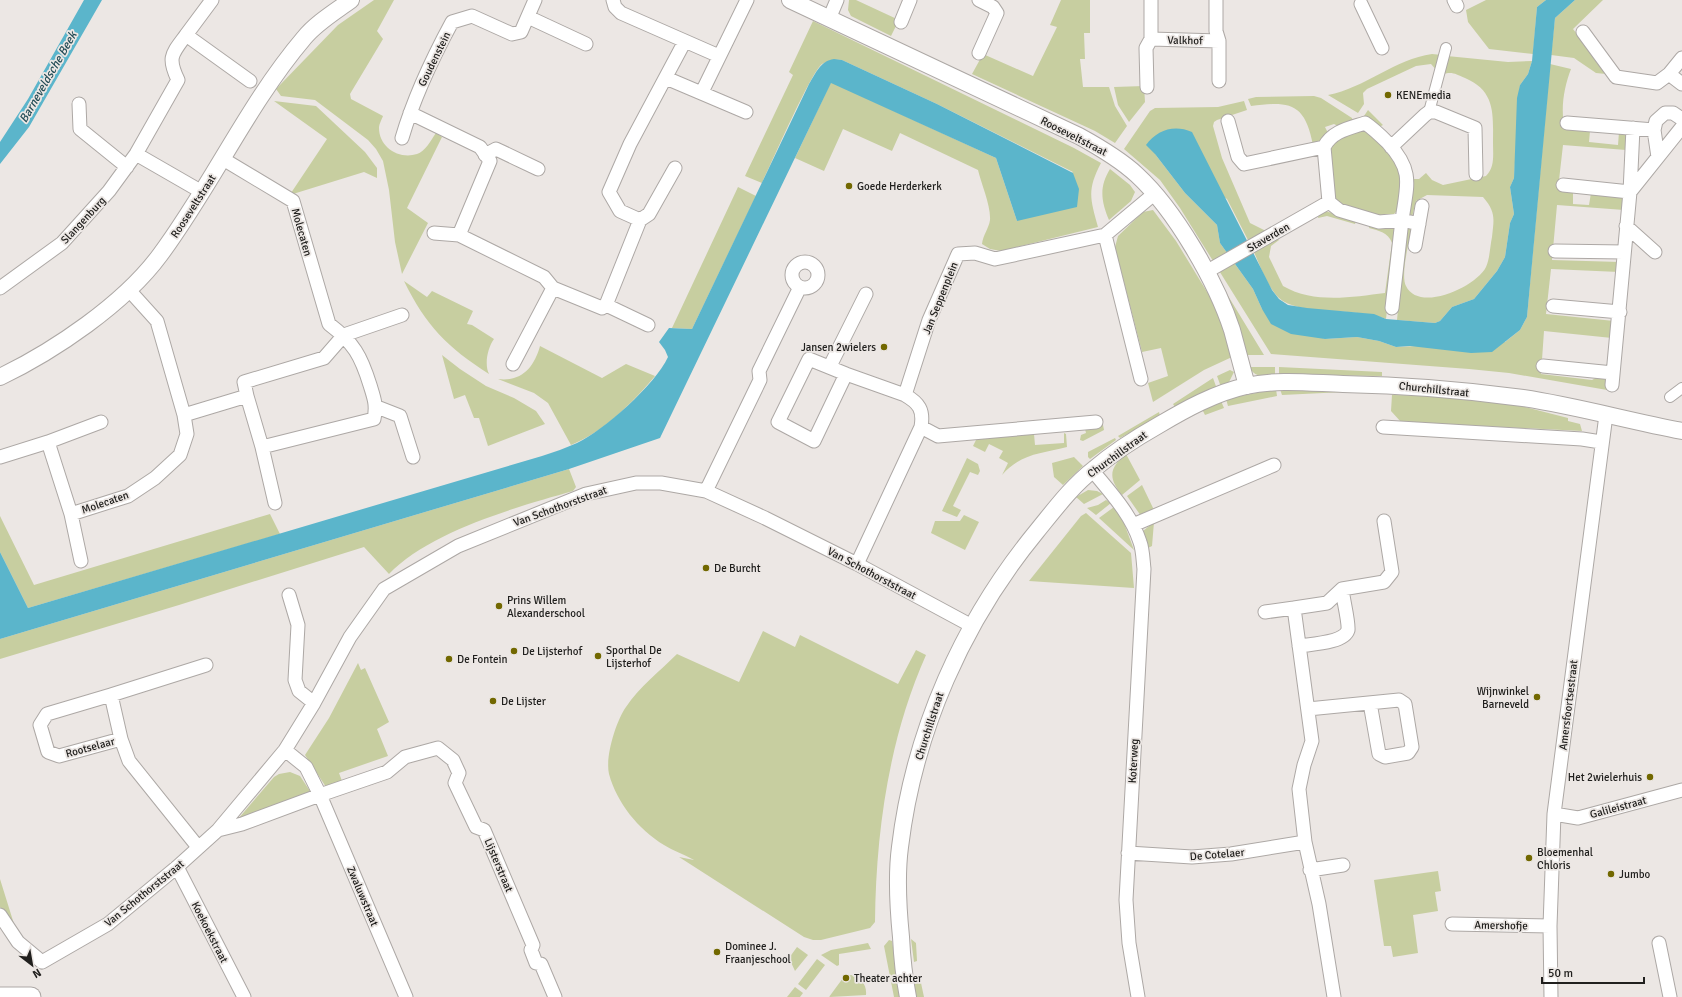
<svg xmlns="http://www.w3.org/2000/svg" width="1682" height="997" font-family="Signika,sans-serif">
<rect width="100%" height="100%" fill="#ece7e4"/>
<path fill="#c7cea0" d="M374,0H394L377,31L383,39L350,94L351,99L383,116C382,119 379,124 379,128C379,147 399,160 417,154C425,152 431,140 436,133L442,137L407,208L428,223L402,274L395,242L389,190L383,161L376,149L368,140L315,100L281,96L276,89L338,25Z
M849,0H856L899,20L891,36L851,16L848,10Z
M1061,0H1090V33H1084L1085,59H1080L1083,87H1109L1115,106L1127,126L1115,143L1095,131L972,74L983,54L1033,76L1057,27L1050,25Z
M1486,0H1546L1537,7L1533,54L1489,49L1468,22L1466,10Z
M1575,0H1603L1573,29L1607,72L1606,74L1596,73L1574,58L1551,55L1555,18Z
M813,21L1074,148L1101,163C1087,190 1090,198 1098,227L1001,251L990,249L982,244C983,235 989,228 990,220C991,206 981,183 978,170L900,133L892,151L843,129L824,171L795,158L831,82L996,158L1017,221L1073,172L937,104L842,60C835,59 829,60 822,64C811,72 771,164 762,183L745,176L793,75L789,72Z
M1432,54L1442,55L1438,72L1431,64L1416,66L1367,89L1363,93L1364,104L1358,113L1328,95C1365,88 1395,59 1432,54Z
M1447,56L1508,62L1532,61L1528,74L1520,85L1514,178L1510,187L1514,214L1510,223L1505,257L1497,271L1474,299L1452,307L1440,321L1435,323L1397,320L1406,225L1412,226C1410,239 1400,274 1406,286C1419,313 1476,287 1486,267C1490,258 1490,246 1492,237C1494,219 1496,212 1483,197L1427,195L1416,201L1412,217L1408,213L1411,179H1419L1426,173L1432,180L1443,185L1486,176C1495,167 1493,155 1493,143C1493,115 1496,91 1465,78C1455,74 1452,71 1441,75Z
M1550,64L1571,69C1564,87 1560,110 1565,128L1590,131L1589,142L1618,145L1619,132L1627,133L1626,150L1563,145L1558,189L1573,191V204L1589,205L1591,193L1625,196L1624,210L1557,205L1552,260L1620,262L1619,272L1551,269L1546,314L1614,321L1612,338L1544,331L1541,374L1592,380L1601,375L1605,376L1608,380L1607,390L1509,373L1469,369L1271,354L1180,208L1160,180L1124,149L1150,111L1155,108L1218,107L1244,101L1247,110L1217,120L1214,122L1213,126L1222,158L1250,223L1266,231L1248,240L1227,199L1155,154L1185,193L1217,225L1220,243L1253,289L1262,309L1325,339L1357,337L1379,341L1396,347L1505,342L1520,330L1527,317Z
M1144,86L1145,102L1129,122L1118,105L1114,87Z
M1314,96L1321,98L1352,118L1353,122L1338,126L1334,124L1325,127L1328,133L1322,142L1313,145C1305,103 1290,101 1251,106L1248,99L1256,97Z
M274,101L316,106L365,152L377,168V178L364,172L293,194L291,193L327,139Z
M1368,110L1383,125L1379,127L1364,116Z
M1365,130L1397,159L1402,177L1398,210L1394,214L1385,218L1347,209L1335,198C1332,181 1322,154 1334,139Z
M1110,169L1130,185L1135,192L1131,201L1109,220C1101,201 1099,187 1110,169Z
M738,187L756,196L692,329L672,328Z
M1153,210L1176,241L1215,305L1232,357L1204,370L1153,402L1148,383L1168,376L1161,348L1142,352L1115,247L1118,236L1143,212Z
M1325,211L1353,219L1356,221L1355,224L1327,216L1318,218L1319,212Z
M1397,223L1386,319C1359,307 1297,316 1279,298C1267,286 1261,268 1254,252L1276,237L1279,240L1271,246L1269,257L1283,286C1314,304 1352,297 1385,293L1392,243C1388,232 1379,231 1369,228L1370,224Z
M404,281L427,297L432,291L473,311L467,324L472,325L494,339C488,347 484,364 489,374C447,347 426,326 404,281Z
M1219,281L1264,355H1244Z
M540,346L602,378L626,364L655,376C633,402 604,432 571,445L548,403L534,393L498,379C521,382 534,368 540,346Z
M442,355L460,369L486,386L514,398L536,411L545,424L488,446L479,418H474L465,395L454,399Z
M1251,367H1275V376C1265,376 1255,378 1250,368Z
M1279,367L1382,372V376L1279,375Z
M1230,370L1234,372L1229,382L1221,387L1217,376Z
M1213,378L1217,389L1175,407L1173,404Z
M1276,389L1277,396L1228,406L1226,399Z
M1280,389L1344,391V392L1282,395Z
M1392,395L1459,396L1506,402L1568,418V421L1580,424L1582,431L1401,422L1391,411Z
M1221,401L1224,408L1205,415L1202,409Z
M1159,412L1160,416L1120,438L1118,436Z
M1098,425H1103L1104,430L1083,441L1080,440L1081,435L1086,433L1085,429Z
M1064,433L1066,434L1067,447C1041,454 1021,453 1002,475L1008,463L999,458L1003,451L989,444L985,452L973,446L977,438L1034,434L1035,445L1064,443Z
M1115,438L1116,440L1090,459L1088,457V452Z
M1126,454L1140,480L1122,495C1108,478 1109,468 1126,454Z
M1074,457L1083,466L1063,485L1054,477L1052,463Z
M967,458L978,464L980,471L978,475L970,472L953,506L961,510L957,517L942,511Z
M569,469L576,487L573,491C517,507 430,531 389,574L364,547L179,605L0,659V639Z
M1142,485L1154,510L1141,516L1127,496Z
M1088,490L1097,491L1103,494L1084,504L1076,497Z
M1106,500L1111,503L1096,515L1087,508L1098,505Z
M1114,507L1124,523L1134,550L1099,518Z
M1086,513L1131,553L1134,588L1029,581L1081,516Z
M270,514L280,534L28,608L0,552V516L34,585Z
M964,515L979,522L965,550L931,533L935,521H960Z
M1154,522L1152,546L1148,548L1143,531Z
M763,631L795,647L800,635L898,684L916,650L926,655C889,738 876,831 875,922L870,928L821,940H813L804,937L679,857L694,860C684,854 673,851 664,845C638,829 617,803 609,774C605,757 616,721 626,707C639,687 660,671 677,654L739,682Z
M358,663L361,670L365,668L389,722L377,729L388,756L339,773L342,781L326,787L305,755L329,718Z
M290,772L300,776L312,794L238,819L274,777L279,774Z
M1438,871L1441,891L1435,892L1438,911L1413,915L1418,953L1393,957L1391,946H1384L1374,880Z
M0,879L14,924H12L0,907Z
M911,939L916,943L917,961L914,962Z
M889,940L892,941L901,997H894L884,946Z
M868,943L871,949L839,954V965L837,966L821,955L831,950Z
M797,947L808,955L795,971L789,958Z
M817,959L825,965L806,990L798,984Z
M851,975C861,977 867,985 866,995L829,997L843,978Z
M921,983L924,997H915L913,984Z
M795,987L803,993L800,997H787Z"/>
<path fill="#5bb5cb" d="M84,0H102L29,127L0,164V142L28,99Z
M1546,0H1575L1555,18L1527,317L1520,330L1492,352L1471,353L1410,346L1396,347L1379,341L1357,337L1325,339L1291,334L1271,324L1262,309L1253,289L1220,243L1217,225L1185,193L1155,154L1146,145C1157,130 1174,124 1192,132L1272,290L1279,299L1288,305L1307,308L1374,314L1386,319L1435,323L1440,321L1452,307L1474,299L1497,271L1505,257L1510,223L1514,214L1510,187L1514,178L1517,98L1520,85L1528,74L1532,61L1537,7Z
M834,59L842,60L937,104L1073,173L1079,189L1077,207L1017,221L996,158L831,83L660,438L569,469L0,639V552L28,608L542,456C554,452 566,448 577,443C604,430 655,385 668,357L665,350L659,342L669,328L692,329L809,84C816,73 820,61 834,59Z"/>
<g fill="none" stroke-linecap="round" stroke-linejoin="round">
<defs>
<path id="pedestrian" d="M1429,112L1446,48
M1670,397L1682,388"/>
<path id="minor" d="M212,0L186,35L250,81
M613,0L615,7L621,13L719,56
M1216,0V31L1219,41V81
M1454,0L1457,6
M1361,4L1382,48
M528,17L586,44
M829,19L837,0
M901,22L910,0
M1583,32L1616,77L1657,83L1669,74
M1151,39L1219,41
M979,53L997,13L993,7L979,0
M1682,58L1669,74L1682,84
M666,78L746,112
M1147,87L1146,48L1151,39V0
M702,92L747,0
M79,104L80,129L127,167
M410,113L480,147L490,161L459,235
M1228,121L1238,157L1244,164L1324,147
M1567,123L1654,130
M402,138C414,97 432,59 452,22L472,16L512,34L521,32L535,0
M1391,147L1425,115L1429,112H1436L1475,128L1476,174
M136,154L202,192
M485,155L496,149L538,169
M1658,157L1654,130L1656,121L1665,113H1673L1682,119
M1563,185L1630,192L1633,128
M640,220L620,211L609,192L630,144L685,41
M1626,226L1655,252
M434,233L459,235L544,277L553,288L602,308L606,305L648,325
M1105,235L1141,379
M1415,246L1422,206
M1555,251L1624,252
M792 275a13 13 0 1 1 26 0a13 13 0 1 1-26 0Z
M1206,272L1329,202L1339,210L1379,222L1402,220C1407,185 1414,171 1388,143C1381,136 1374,129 1365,123C1350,128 1332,131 1324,147L1329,202
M0,288L62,243L109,191L136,154L178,80C167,57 172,54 186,35
M129,290L157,321L184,415L247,396L262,447L374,419C377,405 374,398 370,385C361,356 354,343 329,324L293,201L223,159
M606,305L640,220L649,214L675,168
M1553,306L1620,312
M1392,308L1402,220L1419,224
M513,364L553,288
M830,366L866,294
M1543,366L1613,373
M846,374L809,359L778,422L814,441L846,374L905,395
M1612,385L1630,192L1682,127
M247,396L244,382L324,358L344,335L402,315
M377,407L400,416L413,457
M921,427L938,436L1096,422
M1383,427L1582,439L1601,442
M48,442L101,422
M262,447L275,503
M0,457L48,442L71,514L128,496L155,478L180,455L187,434L184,415
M1092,470C1110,492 1131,514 1140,542C1143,550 1143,561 1144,569L1126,900L1129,943L1138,997
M706,491L760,380L759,371L800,287
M71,514L81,561
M1133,525L1274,465
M857,564L921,427C924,410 919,403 905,395L929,320L958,254L975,253L995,259L1105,235L1154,194
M289,595L298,625L295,680L299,691L314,703
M1265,612L1294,608
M1299,646C1311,644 1344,643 1348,630C1349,622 1343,599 1342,589
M111,695L47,714L40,725L48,752L59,756L121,739
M1308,709L1399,700L1405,704L1412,747L1408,753L1385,757L1379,754L1370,703
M1554,814L1578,818L1682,790
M218,830L242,824L320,795L306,767L285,750
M1305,842L1319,904L1334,997
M198,847L129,761L121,739L111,695L206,665
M1128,853L1192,857L1231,854L1305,842L1299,789L1304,765L1312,741L1294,608L1327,603L1342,589L1384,582L1392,572L1384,521
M177,867L244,997
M1310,870L1343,865
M0,915L18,942L42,962L108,924L177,867L218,830L285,750L314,703L350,637L384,589L458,546L586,494L636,483H661L706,491L765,518L857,564L972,626
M1452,924L1550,926
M1659,943L1670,997
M406,997L320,795L387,772L405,757L438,748L453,760L459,773L455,783L476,827L484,830L533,945L531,950L536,963L541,964L555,997
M1551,997L1550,926L1554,814L1606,415"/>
<path id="tertiary" d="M790,0L1079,136C1099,147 1120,159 1137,175C1175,210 1216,281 1232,330C1237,348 1242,367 1247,386
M0,377C54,351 124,304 160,255C212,185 248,104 304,38C316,23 336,11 351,0
M908,997C904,977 902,958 901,937C898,907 896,877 900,847C914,731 963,621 1037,531C1055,509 1072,486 1094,469C1114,452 1136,438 1159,425C1186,409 1215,393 1246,386C1278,379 1311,383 1343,384C1402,385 1464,390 1523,398C1576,406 1629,421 1682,431"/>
<path id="secondary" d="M0,997H31"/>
</defs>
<use href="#pedestrian" stroke="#ada8a5" stroke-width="12"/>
<use href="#minor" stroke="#ada8a5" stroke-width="15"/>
<use href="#tertiary" stroke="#ada8a5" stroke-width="18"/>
<use href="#secondary" stroke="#ada8a5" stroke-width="21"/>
<use href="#pedestrian" stroke="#fff" stroke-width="10"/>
<use href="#minor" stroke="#fff" stroke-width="13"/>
<use href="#tertiary" stroke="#fff" stroke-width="16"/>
<use href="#secondary" stroke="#fff" stroke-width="19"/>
</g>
<g fill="#726800" stroke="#ece7e4" stroke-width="1.5">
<circle cx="1388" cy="95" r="4"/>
<circle cx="849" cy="186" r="4"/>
<circle cx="884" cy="347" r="4"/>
<circle cx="706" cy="568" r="4"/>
<circle cx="499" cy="606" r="4"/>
<circle cx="514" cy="651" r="4"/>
<circle cx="598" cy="656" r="4"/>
<circle cx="449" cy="659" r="4"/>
<circle cx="1537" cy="697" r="4"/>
<circle cx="493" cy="701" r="4"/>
<circle cx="1650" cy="777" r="4"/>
<circle cx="1529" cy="858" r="4"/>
<circle cx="1611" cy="874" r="4"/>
<circle cx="717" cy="952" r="4"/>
<circle cx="846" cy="978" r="4"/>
</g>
<g text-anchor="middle" stroke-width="3.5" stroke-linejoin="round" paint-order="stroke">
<g font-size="11" fill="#21201e" stroke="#ece7e4">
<text transform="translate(1185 40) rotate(1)" y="4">Valkhof</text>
<text transform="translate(434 59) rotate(-64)" y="4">Goudenstein</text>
<text transform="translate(1074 136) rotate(27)" y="4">Rooseveltstraat</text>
<text transform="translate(193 206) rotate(-57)" y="4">Rooseveltstraat</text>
<text transform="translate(83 220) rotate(-47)" y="4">Slangenburg</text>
<text transform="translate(302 232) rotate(74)" y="4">Molecaten</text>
<text transform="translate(1268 237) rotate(-30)" y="4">Staverden</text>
<text transform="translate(940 298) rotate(-68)" y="4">Jan Seppenplein</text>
<text transform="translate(1434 389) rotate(6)" y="4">Churchillstraat</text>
<text transform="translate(1117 454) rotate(-36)" y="4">Churchillstraat</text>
<text transform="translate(105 502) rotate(-19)" y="4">Molecaten</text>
<text transform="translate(560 506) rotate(-20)" y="4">Van Schothorststraat</text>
<text transform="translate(872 573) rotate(28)" y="4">Van Schothorststraat</text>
<text transform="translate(1568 705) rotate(-83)" y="4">Amersfoortsestraat</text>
<text transform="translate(929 726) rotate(-72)" y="4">Churchillstraat</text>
<text transform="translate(90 747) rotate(-15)" y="4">Rootselaar</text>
<text transform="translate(1133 761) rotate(-87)" y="4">Koterweg</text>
<text transform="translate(1618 807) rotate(-15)" y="4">Galileistraat</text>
<text transform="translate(1217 854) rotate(-5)" y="4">De Cotelaer</text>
<text transform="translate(499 865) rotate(67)" y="4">Lijsterstraat</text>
<text transform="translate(144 893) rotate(-39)" y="4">Van Schothorststraat</text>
<text transform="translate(363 896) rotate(67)" y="4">Zwaluwstraat</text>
<text transform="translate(1501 925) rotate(1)" y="4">Amershofje</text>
<text transform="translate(210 932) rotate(63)" y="4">Koekoekstraat</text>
</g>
<g font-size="11" fill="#21201e" stroke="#ece7e4" text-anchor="start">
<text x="1396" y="99">KENEmedia</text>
<text x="857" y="190">Goede Herderkerk</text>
<text x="876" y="351" text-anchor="end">Jansen 2wielers</text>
<text x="714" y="572">De Burcht</text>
<text x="507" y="604">Prins Willem<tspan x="507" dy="13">Alexanderschool</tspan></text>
<text x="606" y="654">Sporthal De<tspan x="606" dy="13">Lijsterhof</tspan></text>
<text x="522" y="655">De Lijsterhof</text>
<text x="457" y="663">De Fontein</text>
<text x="1529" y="695" text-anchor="end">Wijnwinkel<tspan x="1529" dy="13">Barneveld</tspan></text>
<text x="501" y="705">De Lijster</text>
<text x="1642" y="781" text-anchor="end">Het 2wielerhuis</text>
<text x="1537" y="856">Bloemenhal<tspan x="1537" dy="13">Chloris</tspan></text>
<text x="1619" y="878">Jumbo</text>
<text x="725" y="950">Dominee J.<tspan x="725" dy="13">Fraanjeschool</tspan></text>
<text x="854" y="982">Theater achter</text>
</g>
<g font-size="12" font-style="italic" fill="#234c56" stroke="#ece7e4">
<text transform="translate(48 77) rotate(-60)" y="4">Barneveldsche Beek</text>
</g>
</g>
<g transform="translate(32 965) rotate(149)" stroke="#ece7e4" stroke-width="3" paint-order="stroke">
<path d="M0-3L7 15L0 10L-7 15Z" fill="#21201e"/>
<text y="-6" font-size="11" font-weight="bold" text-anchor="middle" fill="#21201e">N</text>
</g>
<path d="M1542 977v6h102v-6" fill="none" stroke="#21201e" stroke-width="2"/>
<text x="1548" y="977" font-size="12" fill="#21201e" stroke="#ece7e4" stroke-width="3" paint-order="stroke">50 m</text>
</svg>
